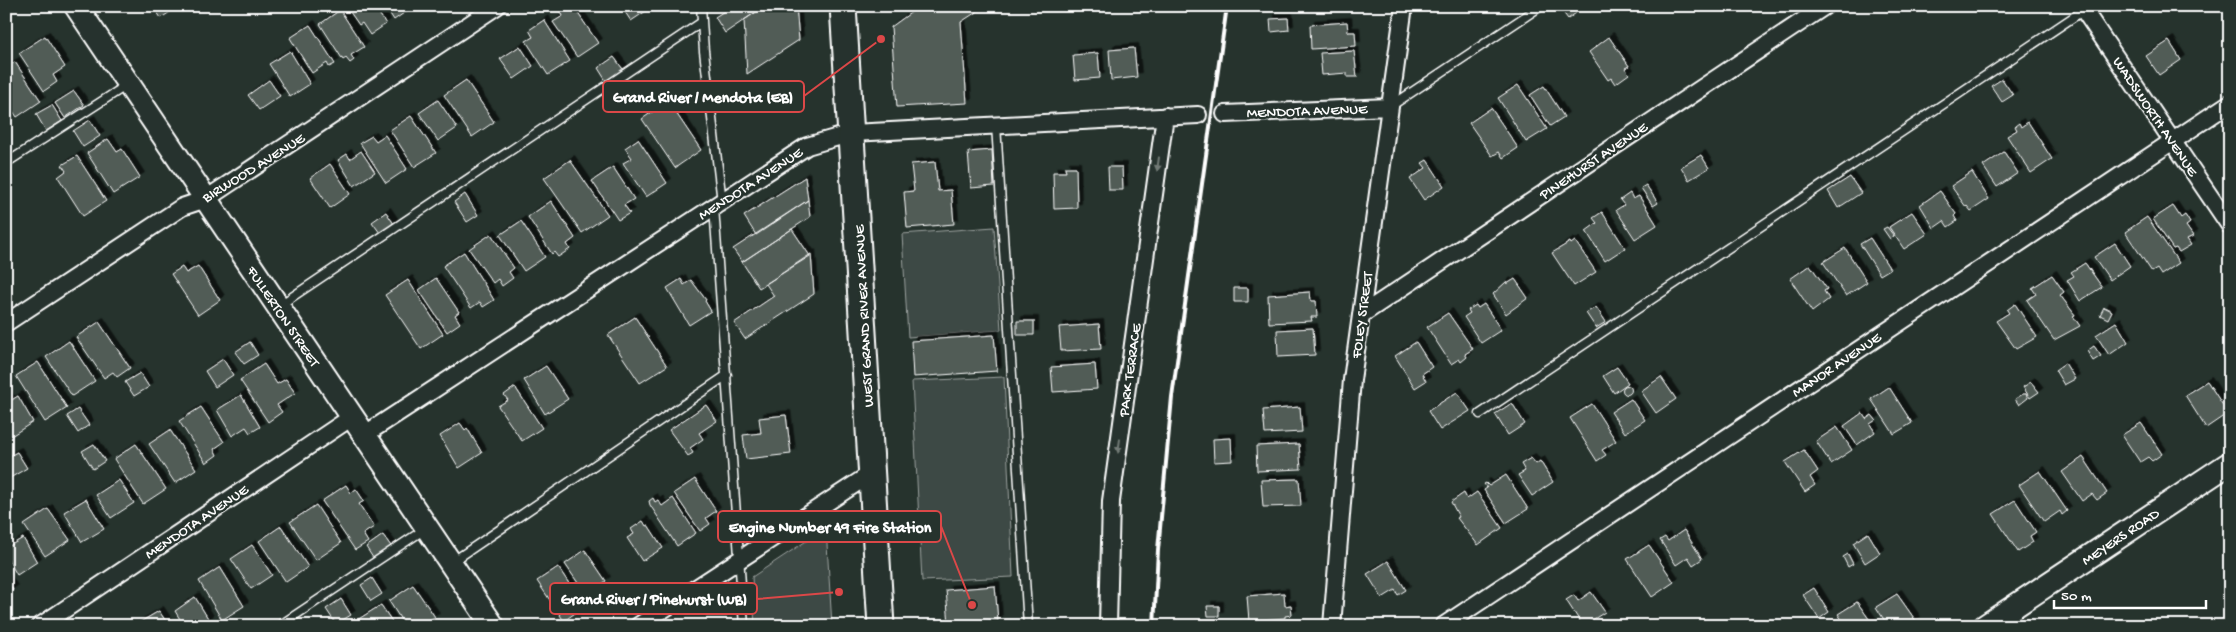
<svg xmlns="http://www.w3.org/2000/svg" width="2236" height="632" font-family="'Gochi Hand',sans-serif">
<defs>
<filter id="shadow"><feDropShadow dx="4.5" dy="-4.5" stdDeviation="0" flood-color="#0009"/></filter>
</defs>
<rect width="100%" height="100%" fill="#26332d"/>
<filter id="ink" filterUnits="userSpaceOnUse"><feTurbulence type="fractalNoise" baseFrequency=".02" numOctaves="2"/><feDisplacementMap in="SourceGraphic" scale="10" xChannelSelector="R" yChannelSelector="G"/><feConvolveMatrix kernelMatrix="1 2 1 2 8 2 1 2 1" color-interpolation-filters="sRGB"/></filter>
<g filter="url(#ink)">
<path fill="#3e4944" stroke="#9ea4a2" d="M994,227L1001,330L908,337L902,234Z
M1004,377L1013,577L922,581L912,381Z
M826,528L832,626H755L752,577Z"/>
<path fill="#515c57" stroke="#fff" filter="url(#shadow)" d="M153,6H179L161,18Z
M352,6H378L380,10L378,12L386,24L370,35L362,23L359,25L350,12L349,8Z
M385,6H414L394,20Z
M566,6H573L598,43L577,57L553,22L563,16L560,10Z
M621,6H651L652,7L631,21Z
M732,6H765L725,33L715,17Z
M765,6H796L799,40L747,74L744,20Z
M920,6H981V9L961,22L967,103L897,107L891,27Z
M1571,6L1576,13L1568,19L1562,11Z
M340,10L364,47L351,55L354,60L350,63L346,58L343,60L320,24Z
M1288,18L1289,30L1271,32L1270,19Z
M544,20L570,61L548,75L526,41L533,37L529,30Z
M1347,22L1348,32H1355L1356,46L1311,49L1310,25Z
M310,25L335,64L329,67L327,63L312,73L290,38Z
M45,36L65,67L53,75L57,82L44,91L19,53Z
M1609,37L1629,66L1625,68L1629,74L1615,84L1611,78L1608,80L1589,52Z
M2169,41L2181,60L2159,75L2146,56Z
M520,46L533,66L514,79L500,59Z
M1134,48L1137,77L1111,80L1109,50Z
M290,51L310,84L290,97L269,64Z
M1354,51L1357,77H1347V73L1322,75L1320,53Z
M1098,53L1100,78L1075,80L1073,55Z
M614,57L625,72L608,84L598,68Z
M15,62L41,101L17,117L6,101V67Z
M2002,79L2013,95L2002,102L1991,86Z
M269,80L280,96L259,110L248,95Z
M466,80L494,122L472,137L444,95Z
M1518,85L1547,129L1526,142L1498,98Z
M1544,86L1564,117L1550,126L1530,95Z
M74,91L84,105L65,118L55,103Z
M438,100L457,128L438,141L419,113Z
M668,101L701,150L675,168L642,119Z
M52,105L62,121L46,131L36,114Z
M1491,108L1518,148L1503,158L1499,152L1492,156L1469,123Z
M411,116L436,153L414,167L390,130Z
M90,120L100,136L83,147L73,131Z
M2028,122L2052,159L2031,173L2007,136L2017,130L2015,126L2019,123L2021,127Z
M385,135L407,169L386,183L360,143L372,136L376,141Z
M108,139L117,152L122,149L140,177L113,194L87,153Z
M638,139L667,183L646,197L623,163L632,158L625,148Z
M992,150L994,186L971,188L968,152Z
M361,151L375,172L354,186L338,160L347,154L350,159Z
M2004,152L2018,173L1997,187L1983,166Z
M1701,155L1709,168L1689,180L1681,167Z
M77,156L106,201L83,216L58,177L66,171L62,165Z
M570,160L608,215L582,233L544,178Z
M1427,160L1444,186L1424,200L1410,179L1426,168L1422,163Z
M935,162L938,191L951,190L954,224L907,228L904,192L914,191L911,164Z
M330,164L350,194L330,208L310,178Z
M613,167L634,199L624,205L630,213L618,220L592,181Z
M1065,167H1076L1077,208L1054,209L1053,172H1066Z
M1108,167H1122L1123,190H1109Z
M1972,172L1989,199L1971,211L1967,206L1966,207L1951,186Z
M805,177L808,200L756,235L744,216Z
M1850,177L1861,193L1838,208L1828,191Z
M1646,185L1658,203L1653,206L1641,188Z
M1940,191L1956,214L1954,216L1957,221L1948,227L1944,221L1934,228L1920,205Z
M1630,193L1633,199L1639,196L1657,225L1635,239L1616,210L1624,205L1620,200Z
M465,194L478,215L467,222L454,202Z
M808,200L810,217L742,262L733,249Z
M551,201L575,238L567,244L570,249L558,257L554,252L552,254L528,217Z
M2173,206L2181,218L2185,215L2190,223L2186,226L2193,236L2187,239L2191,245L2179,252L2176,248L2173,249L2153,219Z
M386,212L394,224L380,233L372,222Z
M1602,212L1625,248L1605,261L1586,231L1597,223L1593,218Z
M1912,212L1927,234L1904,249L1889,227Z
M2147,217L2179,263L2161,275L2157,269L2152,272L2125,232Z
M521,221L545,257L524,271L500,235Z
M1887,227L1894,236L1890,239L1883,229Z
M792,229L810,256L759,288L742,262Z
M491,234L514,268L509,272L513,278L502,286L498,279L493,283L469,249Z
M1870,238L1890,269L1880,275L1860,244Z
M1575,241L1596,272L1574,286L1552,253L1570,242L1571,244Z
M2115,243L2130,266L2110,280L2094,257Z
M1845,248L1867,282L1846,296L1823,262Z
M464,252L494,300L483,307L480,302L471,308L443,266Z
M811,254L814,294L745,339L734,323L774,296L766,284Z
M2085,263L2102,287L2080,301L2067,280L2074,276L2071,272Z
M1810,265L1827,289L1824,291L1829,299L1812,312L1790,279Z
M198,266L220,300L198,315L171,274L182,267L186,273Z
M2052,275L2064,292L2060,295L2075,315L2073,316L2080,326L2054,340L2027,300L2036,294L2032,288Z
M436,278L459,312L455,315L460,323L447,332L419,290Z
M681,279L684,285L691,280L706,300L705,301L711,311L689,325L667,288Z
M1515,279L1528,298L1506,314L1493,294L1506,282L1507,284Z
M408,280L443,334L421,349L385,295Z
M1234,288H1248V302H1234Z
M1310,292L1311,301H1316L1317,317H1311L1312,321L1269,323L1268,295Z
M1484,304L1501,330L1481,343L1464,317L1470,313L1468,310L1476,305L1478,308Z
M2015,304L2037,337L2016,349L1996,321L2009,313L2007,310Z
M1596,307L1606,322L1596,328L1586,313Z
M2104,307L2112,311L2108,319L2100,315Z
M1448,313L1473,349L1465,354L1467,357L1461,362L1459,359L1451,364L1427,327Z
M635,317L667,366L640,383L608,335Z
M1017,321H1034V335H1017Z
M99,322L130,368L117,377L113,372L104,378L76,337Z
M2116,322L2128,342L2109,355L2096,335Z
M1099,324L1101,349L1061,351L1059,327Z
M1313,328L1315,355L1278,357L1277,330Z
M994,335L997,371L913,377L911,341Z
M69,341L95,381L72,396L46,357Z
M250,342L258,355L244,364L235,352Z
M1416,342L1432,367L1422,374L1426,381L1415,388L1395,356Z
M2094,346L2101,356L2093,361L2087,351Z
M223,359L233,375L215,387L205,371Z
M38,362L67,408L45,422L16,376Z
M2065,363L2075,379L2064,385L2055,370Z
M264,364L277,384L286,379L295,393L277,405L282,412L268,422L240,380Z
M1095,364L1097,389L1053,392L1051,367Z
M546,366L568,399L545,414L524,380Z
M1617,367L1628,383L1614,393L1603,376Z
M140,373L149,387L134,396L125,382Z
M1661,377L1676,399L1656,413L1641,391Z
M2207,381L2228,413L2206,428L2185,395Z
M2031,382L2039,392L2030,398L2023,387Z
M1622.5 390a4.5 4.5 0 1 1 9 0a4.5 4.5 0 1 1-9 0Z
M515,387L542,428L522,441L498,406L508,400L504,395Z
M1889,387L1912,423L1894,434L1871,399Z
M1457,392L1470,411L1440,430L1428,411Z
M2023,394H2026L2028,398L2019,405L2015,399Z
M6,395L10,401L18,396L33,422L8,438L6,435Z
M241,395L260,427L250,433L246,427L232,436L217,410Z
M1631,399L1645,420L1625,433L1611,412Z
M1512,403L1525,424L1508,435L1495,414Z
M1592,404L1616,441L1602,450L1606,455L1597,461L1570,418Z
M706,405L717,421L699,433L703,439L690,448L693,453L688,456L669,430Z
M201,407L224,442L214,449L217,455L206,463L179,421Z
M1300,407L1302,432L1265,434L1263,410Z
M78,409L89,425L78,433L67,416Z
M1862,413L1866,419L1872,415L1876,420L1870,424L1875,432L1857,445L1844,426Z
M786,415L791,454L746,459L743,435L761,433L759,418Z
M460,423L465,430L467,428L482,453L459,468L440,436Z
M2141,423L2162,454L2152,461L2148,457L2140,462L2122,435Z
M1837,427L1852,450L1831,464L1816,441Z
M170,430L196,469L175,483L149,444Z
M1231,438L1232,461L1214,462L1213,439Z
M94,444L105,461L93,469L82,451Z
M136,444L166,489L143,504L114,459Z
M1299,444L1301,469L1257,471L1256,446Z
M1804,450L1818,471L1810,477L1815,485L1805,492L1785,462Z
M17,452L27,468L10,478L6,471V458Z
M2083,457L2107,493L2097,500L2092,494L2082,501L2062,472Z
M1531,458L1536,464L1540,461L1553,482L1532,496L1518,475L1525,471L1521,464Z
M2040,471L2067,511L2062,515L2060,511L2044,522L2019,485Z
M1506,475L1528,509L1506,523L1484,490L1487,488L1484,484L1486,483L1489,486Z
M695,479L716,511L706,518L710,524L700,531L674,493Z
M1299,479L1301,506L1263,507L1261,480Z
M119,480L134,503L111,518L96,495Z
M346,485L351,493L356,489L364,501L359,504L374,527L363,534L368,542L355,550L322,501Z
M1477,492L1502,528L1478,545L1457,518L1459,517L1451,502L1464,493L1467,499Z
M653,498L655,502L658,500L662,506L673,498L696,533L677,546L650,505L649,501Z
M86,499L104,529L82,542L64,512Z
M2015,500L2036,532L2030,536L2033,542L2018,552L1993,514Z
M316,505L341,543L316,560L290,522Z
M48,509L70,540L45,556L24,525Z
M643,521L646,526L648,525L663,548L642,561L627,538L634,534L631,529Z
M281,526L308,567L286,582L259,541Z
M1684,530L1702,559L1693,565L1688,557L1676,565L1660,540L1665,537L1668,541Z
M1868,533L1880,553L1865,563L1853,543Z
M383,535L393,549L375,561L366,547Z
M23,538L37,562L17,575L6,556V548Z
M252,545L272,575L251,589L231,559Z
M1649,545L1674,582L1652,597L1627,559Z
M585,550L606,581L598,587L603,594L591,602L565,564Z
M1848,554L1853,564L1848,567L1843,557Z
M1388,561L1406,590L1398,595L1395,590L1382,598L1367,574Z
M220,567L244,606L222,620L199,581Z
M558,567L580,600L573,605L578,611L564,621L537,581Z
M372,578L382,594L371,601L361,585Z
M6,579L13,590L6,595Z
M413,585L435,617L429,620L433,626H405L389,601Z
M995,586L998,621L949,624L946,590Z
M1814,588L1829,612L1819,619L1803,595Z
M1591,592L1605,612L1583,626L1566,600L1574,595L1578,601Z
M1284,593L1285,606L1291,605L1292,615L1285,616V618L1249,621L1247,596Z
M1897,594L1916,621L1909,626H1888L1876,607Z
M195,597L209,620L200,626H184L175,611Z
M341,599L351,615L336,624L326,609Z
M1857,602L1874,626H1846L1838,614Z
M381,605L395,626H361L357,620Z
M1207,606H1219V616H1208Z
M159,611L169,626H138L137,624Z"/>
<g fill="none" stroke-linecap="round" stroke-linejoin="round">
<defs>
<path id="lane" d="M701,6L704,51L722,202
M1391,106L1541,6
M996,125L1028,626
M6,163L127,85
M714,207L744,626
M280,305L702,22
M1480,414L2084,10
M452,562L727,375
M279,626L425,529"/>
<path id="street" d="M2081,6L2230,226
M1225,114L1389,107
M1361,315L1825,6
M6,323L182,207L206,199L497,6
M364,435L807,146L852,133L1198,115
M40,626L352,417
M638,626L872,473
M1108,626L1111,501L1165,116
M1332,626L1352,380L1404,6
M1443,626L2230,103"/>
<path id="secondary" d="M76,6L493,626
M1985,626L2230,463"/>
<path id="primary" d="M843,6L881,626"/>
</defs>
<use href="#lane" stroke="#fff" stroke-width="11"/>
<use href="#street" stroke="#fff" stroke-width="20"/>
<use href="#secondary" stroke="#fff" stroke-width="26"/>
<use href="#primary" stroke="#fff" stroke-width="29"/>
<use href="#lane" stroke="#26332d" stroke-width="8"/>
<use href="#street" stroke="#26332d" stroke-width="16"/>
<use href="#secondary" stroke="#26332d" stroke-width="22"/>
<use href="#primary" stroke="#26332d" stroke-width="25"/>
<path stroke="#fff" stroke-width="4" d="M1154,626L1158,550L1172,397L1227,6"/>
</g>
<defs><path id="oneway-solid" d="M-6-.8H1V-3.2L6.5 0L1 3.2V.8H-6Z" transform="scale(1.25)"/></defs>
<g fill="#727a76">
<use href="#oneway-solid" transform="translate(1158 164) rotate(98)"/>
<use href="#oneway-solid" transform="translate(1119 446) rotate(98)"/>
</g>
</g>
<g text-anchor="middle" stroke-width="4.5" stroke-linejoin="round" paint-order="stroke">
<g font-size="15" fill="#fff" stroke="#26332d">
<text transform="translate(1307 110) rotate(-2)" y="5">MENDOTA AVENUE</text>
<text transform="translate(2156 116) rotate(56)" y="5">WADSWORTH AVENUE</text>
<text transform="translate(1593 160) rotate(-34)" y="5">PINEHURST AVENUE</text>
<text transform="translate(253 167) rotate(-32)" y="5">BIRWOOD AVENUE</text>
<text transform="translate(750 183) rotate(-33)" y="5">MENDOTA AVENUE</text>
<text transform="translate(1361 315) rotate(-82)" y="5">FOLEY STREET</text>
<text transform="translate(284 316) rotate(56)" y="5">FULLERTON STREET</text>
<text transform="translate(863 316) rotate(-93)" y="5">WEST GRAND RIVER AVENUE</text>
<text transform="translate(1836 364) rotate(-34)" y="5">MANOR AVENUE</text>
<text transform="translate(1129 370) rotate(-82)" y="5">PARK TERRACE</text>
<text transform="translate(196 521) rotate(-34)" y="5">MENDOTA AVENUE</text>
<text transform="translate(2120 536) rotate(-34)" y="5">MEYERS ROAD</text>
</g>
</g>
<path fill="none" stroke="#dc4848" stroke-width="2" d="M881 39L804 96M972 605L941 526M839 592L757 599"/>
<g fill="#dc4848" stroke="#26332d" stroke-width="2">
<circle cx="881" cy="39" r="5"/>
<circle cx="972" cy="605" r="5"/>
<circle cx="839" cy="592" r="5"/>
</g>
<g fill="#26332d" stroke="#dc4848" stroke-width="2">
<rect x="603" y="81" width="201" height="31" rx="5"/>
<rect x="718" y="511" width="223" height="31" rx="5"/>
<rect x="550" y="583" width="207" height="31" rx="5"/>
</g>
<g font-size="16" text-anchor="middle" font-weight="bold" fill="#fff">
<text x="703" y="102">Grand River / Mendota (EB)</text>
<text x="830" y="532">Engine Number 49 Fire Station</text>
<text x="654" y="604">Grand River / Pinehurst (WB)</text>
</g>
<rect width="2236" height="632" fill="none" stroke="#26332d" stroke-width="25"/>
<rect x="12" y="12" width="2211" height="607" fill="none" stroke="#fff" stroke-width="2" filter="url(#ink)"/>
<path d="M2054 600v8h152v-8" fill="none" stroke="#ffffff" stroke-width="2.5"/>
<text x="2061" y="600" font-size="15" fill="#ffffff" stroke="#26332d" stroke-width="4" paint-order="stroke">50 m</text>
</svg>
